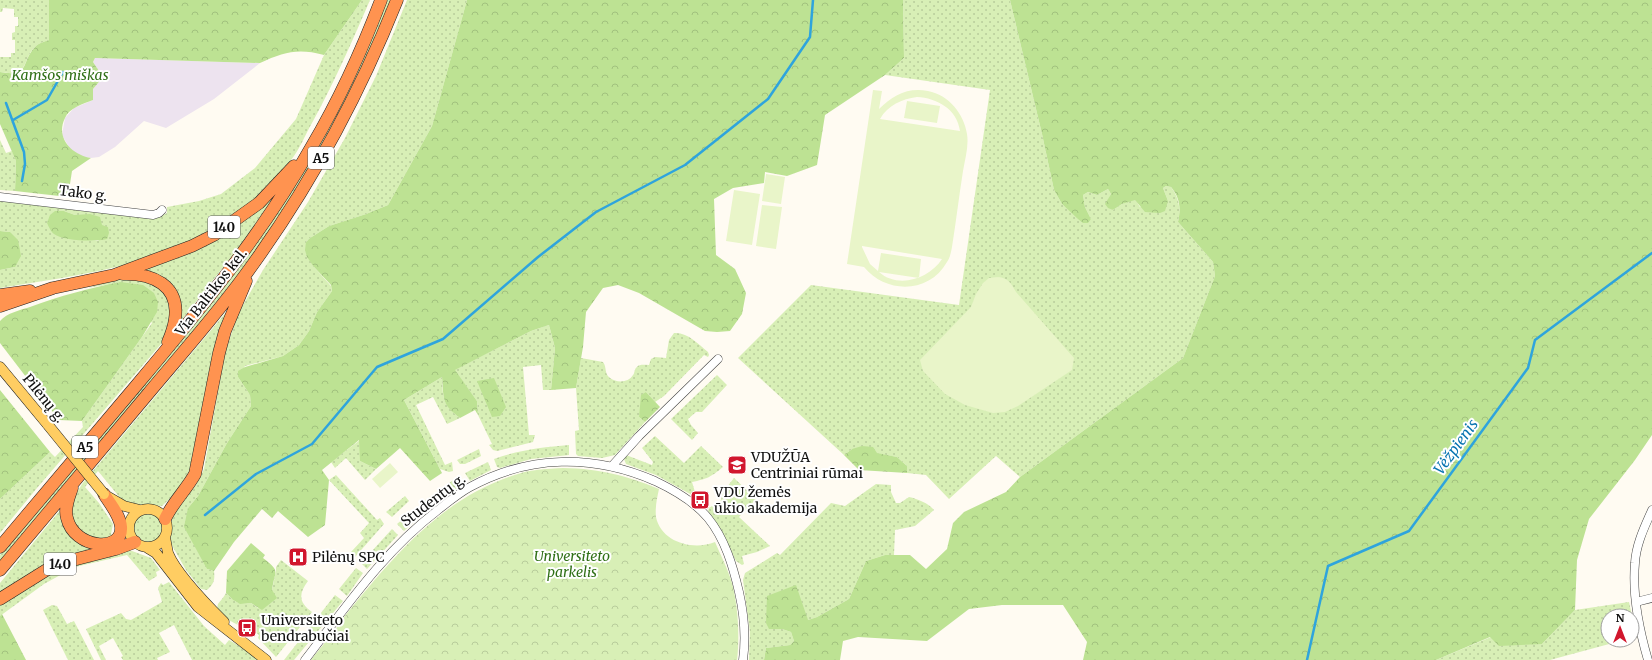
<svg xmlns="http://www.w3.org/2000/svg" width="1652" height="660" font-family="Merriweather,serif">
<defs>
<pattern id="grass-dots" width="8" height="8" patternUnits="userSpaceOnUse"><rect width="8" height="8" fill="#d8efb6"/><path d="M2 2h.1M6 6h.1" fill="none" stroke="#b8cc9b" stroke-width="1.8" stroke-linecap="round"/></pattern>
<pattern id="forest-crowns" width="20" height="18" patternUnits="userSpaceOnUse"><rect width="20" height="18" fill="#bde293"/><path d="M2 6a3 3 0 1 1 6 0M12 15a3 3 0 1 1 6 0" fill="none" stroke="#a1c17e"/></pattern>
<pattern id="park-crowns" width="20" height="18" patternUnits="userSpaceOnUse"><rect width="20" height="18" fill="#d8efb6"/><path d="M2 6a3 3 0 1 1 6 0M12 15a3 3 0 1 1 6 0" fill="none" stroke="#b8cc9b"/></pattern>
</defs>
<rect width="100%" height="100%" fill="#fffbf2"/>
<path fill="#ede3ef" d="M95,58L260,63L214,99L166,128L144,121L115,147L99,157L91,158L82,157L70,149L62,135L65,118L74,108L93,100V89L103,77L93,62Z"/>
<path fill="url(#grass-dots)" fill-rule="evenodd" d="M0,0H49V40C45,41 40,43 37,45C20,59 32,78 0,72V57H11V53H15V40H12V33L15,32V26H18V17H14V9L3,8L2,12H0Z
M362,0H370C352,42 334,83 312,123C305,135 300,149 291,160C264,197 225,227 183,245C126,270 61,278 0,288V270L15,267L10,232L0,231V201L161,216L167,213V207L199,201L221,194L255,168L296,119L324,55ZM64,211L75,215L99,241L81,239Z
M386,0H391C361,75 325,148 281,215C239,277 191,335 143,392C95,449 48,505 0,562V555L276,215Z
M407,0H467L432,126L388,205L366,214L329,226L310,238L306,242L314,267L331,286L332,291L317,312L309,331L299,345L283,356L245,366L238,377L250,395L251,406L227,443L198,496L188,508L207,569L214,571C215,580 214,584 207,590L201,589L186,570L174,549L170,541L172,514L196,485L204,469L225,353L238,314L263,270L308,202L345,138L376,76Z
M903,0H1010L1042,134L1054,190L1062,204L1083,222L1091,219L1085,207L1083,195L1088,192L1097,195L1108,189L1111,194L1106,204L1113,210L1122,204L1135,199L1140,207L1168,201L1163,188L1166,186L1171,187C1179,198 1181,208 1178,222L1213,262L1215,276L1183,358L1020,477L996,456L949,499L926,475L907,473V466L897,457L852,449L844,455L738,358L811,285L959,305L990,90L885,75L904,58Z
M0,140L6,153L12,151L16,161L15,191L0,190Z
M276,194L243,242L180,322L37,488L0,533V499L50,452L55,457L83,427L82,421L152,323L120,282L88,288L110,281L237,225Z
M228,310L190,473L183,486L162,506L129,504L121,499L98,471L85,487L99,503L113,524L111,534L114,537L109,539L84,537C81,532 74,525 71,519C67,507 76,494 82,484Z
M549,325L555,348L551,390H543L541,365L523,367L529,435H535L533,442L497,451L493,450L489,445L492,444L478,415L477,401L454,370L531,331Z
M674,333C688,332 698,344 708,352L709,355L708,357L704,355L664,396L655,402L646,392L639,417L645,422L615,455L602,458L578,456L576,454L575,431L579,430L576,388L581,358L603,362C607,367 604,374 610,378C617,383 628,383 633,375C635,373 634,369 637,367C639,364 645,365 649,365L651,359L655,357L666,358L669,340Z
M717,375L727,385L702,412H696L688,419L691,425L698,433L692,440L671,419Z
M442,377C443,398 442,404 460,418L447,424L433,397L416,405L445,465L452,462L453,471L449,472L440,469L404,400Z
M655,436L684,463L701,446L723,467C711,477 707,479 692,482L695,492L692,495L656,475L626,464L624,459L626,455L652,465L653,462L642,448Z
M360,440V461L376,469L365,480L346,458L335,468L331,462Z
M569,445V455L531,459L500,468L497,467L494,459C519,450 543,447 569,445Z
M479,449L481,456L465,464H460L457,460Z
M488,462L491,470L470,481L465,473Z
M336,475L377,520L380,518L384,524L355,557L351,552L364,538L360,533L369,523L329,480Z
M459,476L463,484L428,510L421,503Z
M734,478L756,499L739,517L770,546L757,552L742,556L744,564L742,565L736,561L718,525L708,511L709,508L712,506L719,507L723,492Z
M876,484L891,485V492L896,503H900L909,497C918,499 928,503 934,510L915,526L895,530L894,555H885L866,561L849,599L817,617L782,629L791,632L794,641L790,645L766,648L764,660H749L750,632L743,580L745,573L777,553L780,555L831,503L845,506Z
M405,496L409,501L392,517L386,512Z
M417,507L422,514L404,531L397,524Z
M62,508C65,536 72,540 98,550L0,593V583Z
M134 528a14 14 0 1 1 28 0a14 14 0 1 1-28 0Z
M392,529L398,535L367,569L361,563Z
M126,551H132L151,558L160,570L156,572L157,576L149,581L127,555L75,567L44,584L0,616V605L42,578L67,566Z
M281,560L308,581C298,594 299,603 312,612L276,657L258,638L259,635L241,621L238,625C231,621 214,614 218,604C220,601 224,597 226,593C235,603 238,604 251,603L258,608L272,590L276,571V567Z
M356,568L363,573L347,596L339,589Z
M169,582L204,626L225,645L229,640L246,650L258,660H192L174,625L159,633L170,652L157,658L158,660H123L121,657L123,656L113,638L99,646L106,660H101L86,629L121,613L126,619L131,620L162,602L158,588L161,583L163,585Z
M335,595L343,601L294,660H284Z
M1629,602L1632,616H1608V640H1624L1550,660H1436L1491,637L1542,644L1575,610Z
M52,605L57,606L67,624L74,621L94,660H68L43,610Z"/>
<path fill="url(#forest-crowns)" d="M49,0H362L324,55C298,48 284,52 260,63L95,58L93,62L103,77L93,89V100C83,104 69,108 65,118C55,138 72,155 91,158L72,171L68,197L15,191L16,161L0,124V72C32,78 20,60 37,45C40,43 45,41 49,40Z
M467,0H903L904,58L885,75L825,115L817,165L787,176L765,172L764,183L733,188L714,199L716,255L735,269L746,293L742,314L730,331L717,332L705,331L639,293L618,285L603,288L586,312L583,347L576,388L551,390L555,348L549,325L531,331L455,370L477,401L478,415L475,410L460,418C441,404 444,399 442,377L404,400L442,473L430,481L400,448L376,469L360,461L359,440L322,470L329,480L325,525L308,537L278,511L272,518L262,509L234,542L214,571L207,569L184,527L188,508L198,496L227,443L251,406L250,395L238,377V371L245,367L283,356L299,345L309,331L317,312L332,291L331,285L314,267L307,257L305,250L306,242L310,238L329,226L366,214L388,205L432,126Z
M1010,0H1652V435L1635,460L1589,519L1577,560L1575,610L1542,644L1499,646L1490,637L1436,660H1083L1087,642L1063,605H1002L969,609L927,641L858,637L843,641L840,660H764L766,648L790,645L794,641L791,632L782,629H769L766,623L767,596L796,585L808,620L817,617L849,599L866,561L885,555H910L926,569L947,549L953,523L964,512L1006,492L1020,477L1183,358L1215,276L1213,262L1178,222C1181,208 1180,198 1171,187L1166,186L1163,188L1168,201L1165,211L1160,213L1145,212L1135,200L1122,204L1113,210L1108,208L1105,204L1111,194L1108,189L1097,195L1088,192L1083,195L1085,207L1091,219L1088,223H1083L1078,219L1062,204L1054,190L1042,134Z
M55,211H64L75,215L90,214L100,217L102,225L108,227L109,233L107,239C95,242 63,241 54,234C51,232 49,227 47,223L50,215Z
M0,231L10,232L18,240L21,256L15,267L0,270Z
M120,282L143,285L154,293L158,302L157,312L142,337L82,421L59,420L0,343V321C7,313 20,310 30,307C60,296 89,288 120,282Z
M494,378L506,407L500,416L492,417L477,381Z
M0,390L50,452L0,499Z
M646,392L660,407L645,422L639,417L641,395Z
M862,446L873,447L877,453L897,457L907,466V473L859,470L844,455L852,449Z
M251,543L265,555L263,558C281,572 275,569 272,590L277,598L262,610L251,603L240,604L233,600L226,593L227,571Z
M2,614L26,660H0V616Z"/>
<path fill="url(#park-crowns)" d="M563,468C601,469 625,475 659,489C657,498 655,507 656,517C661,542 693,551 715,542C720,554 726,565 730,577C738,599 740,637 737,660H311C316,653 321,648 326,641C333,634 338,625 344,617C393,557 442,497 518,474C533,469 548,469 563,468Z"/>
<path fill="#e9f5c9" fill-rule="evenodd" d="M873,90L882,91L879,109C893,95 908,87 928,91C949,95 964,114 967,134C969,146 965,159 963,171C959,196 956,222 952,247C951,252 950,258 947,262C929,294 886,294 864,267L847,264ZM917,97C937,98 957,109 960,131L880,119C888,105 902,99 917,97ZM862,247V246L942,259C929,279 898,289 879,272L919,278L921,259L881,253L878,271L870,264Z
M907,101L940,106L937,123L904,118Z
M766,174L785,177L781,204L762,201Z
M734,190L760,194L752,245L726,241Z
M762,205L782,207L776,249L756,246Z
M998,277C1008,278 1011,283 1016,292L1074,358L1072,370L1018,406L1005,412L993,413L965,405L945,394L923,371L920,360L971,307L976,294L983,283L989,278Z
M390,463L398,472L380,488L372,479Z"/>
<g fill="none" stroke-linecap="round" stroke-linejoin="round">
<path stroke="#2ea4dd" stroke-width="2.5" d="M6,103L24,152L25,164L22,181
M13,120L47,100L63,72
M205,515L256,474L312,444L377,367L443,339L538,257L596,212L685,165L768,99L810,37L813,0
M1307,660L1328,566L1409,531L1528,368L1535,340L1652,253"/>
<defs>
<path id="minor" d="M0,197L153,215L159,213L162,210
M612,466L639,436L718,359
M1636,602L1652,598
M305,660C346,607 384,551 438,510C448,502 459,493 470,487C529,455 593,454 655,481C674,490 694,501 708,518C725,539 733,566 739,592C744,614 746,638 743,660
M1648,660C1639,629 1632,595 1635,563C1636,544 1645,526 1652,510"/>
<path id="major" d="M0,367L48,425
M105,495L124,506L140,510
M129 528a19 19 0 1 1 38 0a19 19 0 1 1-38 0Z
M165,537C166,543 167,548 168,553C176,573 208,606 224,622
M146,547L156,553L198,607L266,660"/>
<path id="highway" d="M123,274C152,273 180,285 175,319C174,327 171,335 168,342
M0,295L30,291
M0,306L53,288L114,275L192,246L214,235L259,203L294,166
M72,488C69,497 64,508 67,518C74,549 123,553 121,527C120,515 110,504 104,494
M165,519C173,502 186,490 195,474L219,353L225,331L246,281
M0,547C45,494 90,441 135,387C199,311 263,233 312,146C339,100 362,50 381,0
M0,570C49,512 98,454 147,395C182,353 219,312 251,267C311,184 359,95 397,0
M0,599L48,569L69,561L116,549L135,542"/>
</defs>
<use href="#minor" stroke="#434343" stroke-width="9"/>
<use href="#major" stroke="#212121" stroke-width="11"/>
<use href="#highway" stroke="#212121" stroke-width="13"/>
<use href="#minor" stroke="#fff" stroke-width="8"/>
<use href="#major" stroke="#ffcd62" stroke-width="10"/>
<use href="#highway" stroke="#ff9350" stroke-width="12"/>
<defs>
<path id="major-bridge" d="M48,425L104,494"/>
</defs>
<use href="#major-bridge" stroke="#212121" stroke-width="11" stroke-linecap="butt"/>
<use href="#major-bridge" stroke="#ffcd62" stroke-width="10"/>
</g>
<defs>
<symbol id="university-square" viewBox="-11 -11 22 22"><rect x="-9" y="-9" width="18" height="18" rx="4" fill="#d1162d" stroke="#fff"/><path d="M0-5L7-2L0 1L-7-2ZM-4 1L0 2.5L4 1V4Q0 6-4 4Z" fill="#fff"/></symbol>
<symbol id="bus-square" viewBox="-11 -11 22 22"><rect x="-9" y="-9" width="18" height="18" rx="4" fill="#d1162d" stroke="#fff"/><path d="M-5-6H5V4H4V6H2V4H-2V6H-4V4H-5ZM-3.5-4V0h7V-4ZM-3.5 1.2v1.5H-2V1.2ZM2 1.2v1.5H3.5V1.2Z" fill="#fff"/></symbol>
<symbol id="hospital-square" viewBox="-11 -11 22 22"><rect x="-9" y="-9" width="18" height="18" rx="4" fill="#d1162d" stroke="#fff"/><path d="M-5-5h3v3.5h4V-5h3V5h-3V1.5h-4V5h-3Z" fill="#fff"/></symbol>
</defs>
<g fill-rule="evenodd">
<use href="#university-square" x="726" y="454" width="22" height="22"/>
<use href="#bus-square" x="689" y="489" width="22" height="22"/>
<use href="#hospital-square" x="287" y="546" width="22" height="22"/>
<use href="#bus-square" x="236" y="617" width="22" height="22"/>
</g>
<g text-anchor="middle" stroke-width="4" stroke-linejoin="round" paint-order="stroke">
<g fill="#fff" stroke="#585858" stroke-width="1">
<rect x="308" y="147" width="26" height="22" rx="3"/>
<rect x="208" y="216" width="32" height="22" rx="3"/>
<rect x="72" y="436" width="26" height="22" rx="3"/>
<rect x="44" y="553" width="32" height="22" rx="3"/>
</g>
<g font-size="13" font-weight="bold" fill="#101010">
<text x="321" y="163">A5</text>
<text x="224" y="232">140</text>
<text x="85" y="452">A5</text>
<text x="60" y="569">140</text>
</g>
<g font-size="14" font-style="italic" fill="#307017" stroke="#fff">
<text x="60" y="80">Kamšos miškas</text>
<text x="572" y="561">Universiteto<tspan x="572" dy="16">parkelis</tspan></text>
</g>
<g font-size="14" fill="#101010" stroke="#fff">
<text transform="translate(83 193) rotate(7)" y="5">Tako g.</text>
<text transform="translate(211 292) rotate(-52)" y="5">Via Baltikos kel.</text>
<text transform="translate(44 398) rotate(51)" y="5">Pilėnų g.</text>
<text transform="translate(433 500) rotate(-37)" y="5">Studentų g.</text>
</g>
<g font-size="14" fill="#101010" stroke="#fff" text-anchor="start">
<text x="751" y="462">VDUŽŪA<tspan x="751" dy="16">Centriniai rūmai</tspan></text>
<text x="714" y="497">VDU žemės<tspan x="714" dy="16">ūkio akademija</tspan></text>
<text x="312" y="562">Pilėnų SPC</text>
<text x="261" y="625">Universiteto<tspan x="261" dy="16">bendrabučiai</tspan></text>
</g>
<g font-size="15" font-style="italic" fill="#0974b1" stroke="#fff">
<text transform="translate(1456 447) rotate(-54)" y="5">Vėžpienis</text>
</g>
</g>
<g transform="translate(1620 628)"><circle r="19" fill="#ffffff" stroke="#9f9f9f"/>
<path d="M0-3L7 15L0 10L-7 15Z" fill="#d1162d"/>
<text y="-6" font-size="11" font-weight="bold" text-anchor="middle" fill="#101010">N</text>
</g>
</svg>
